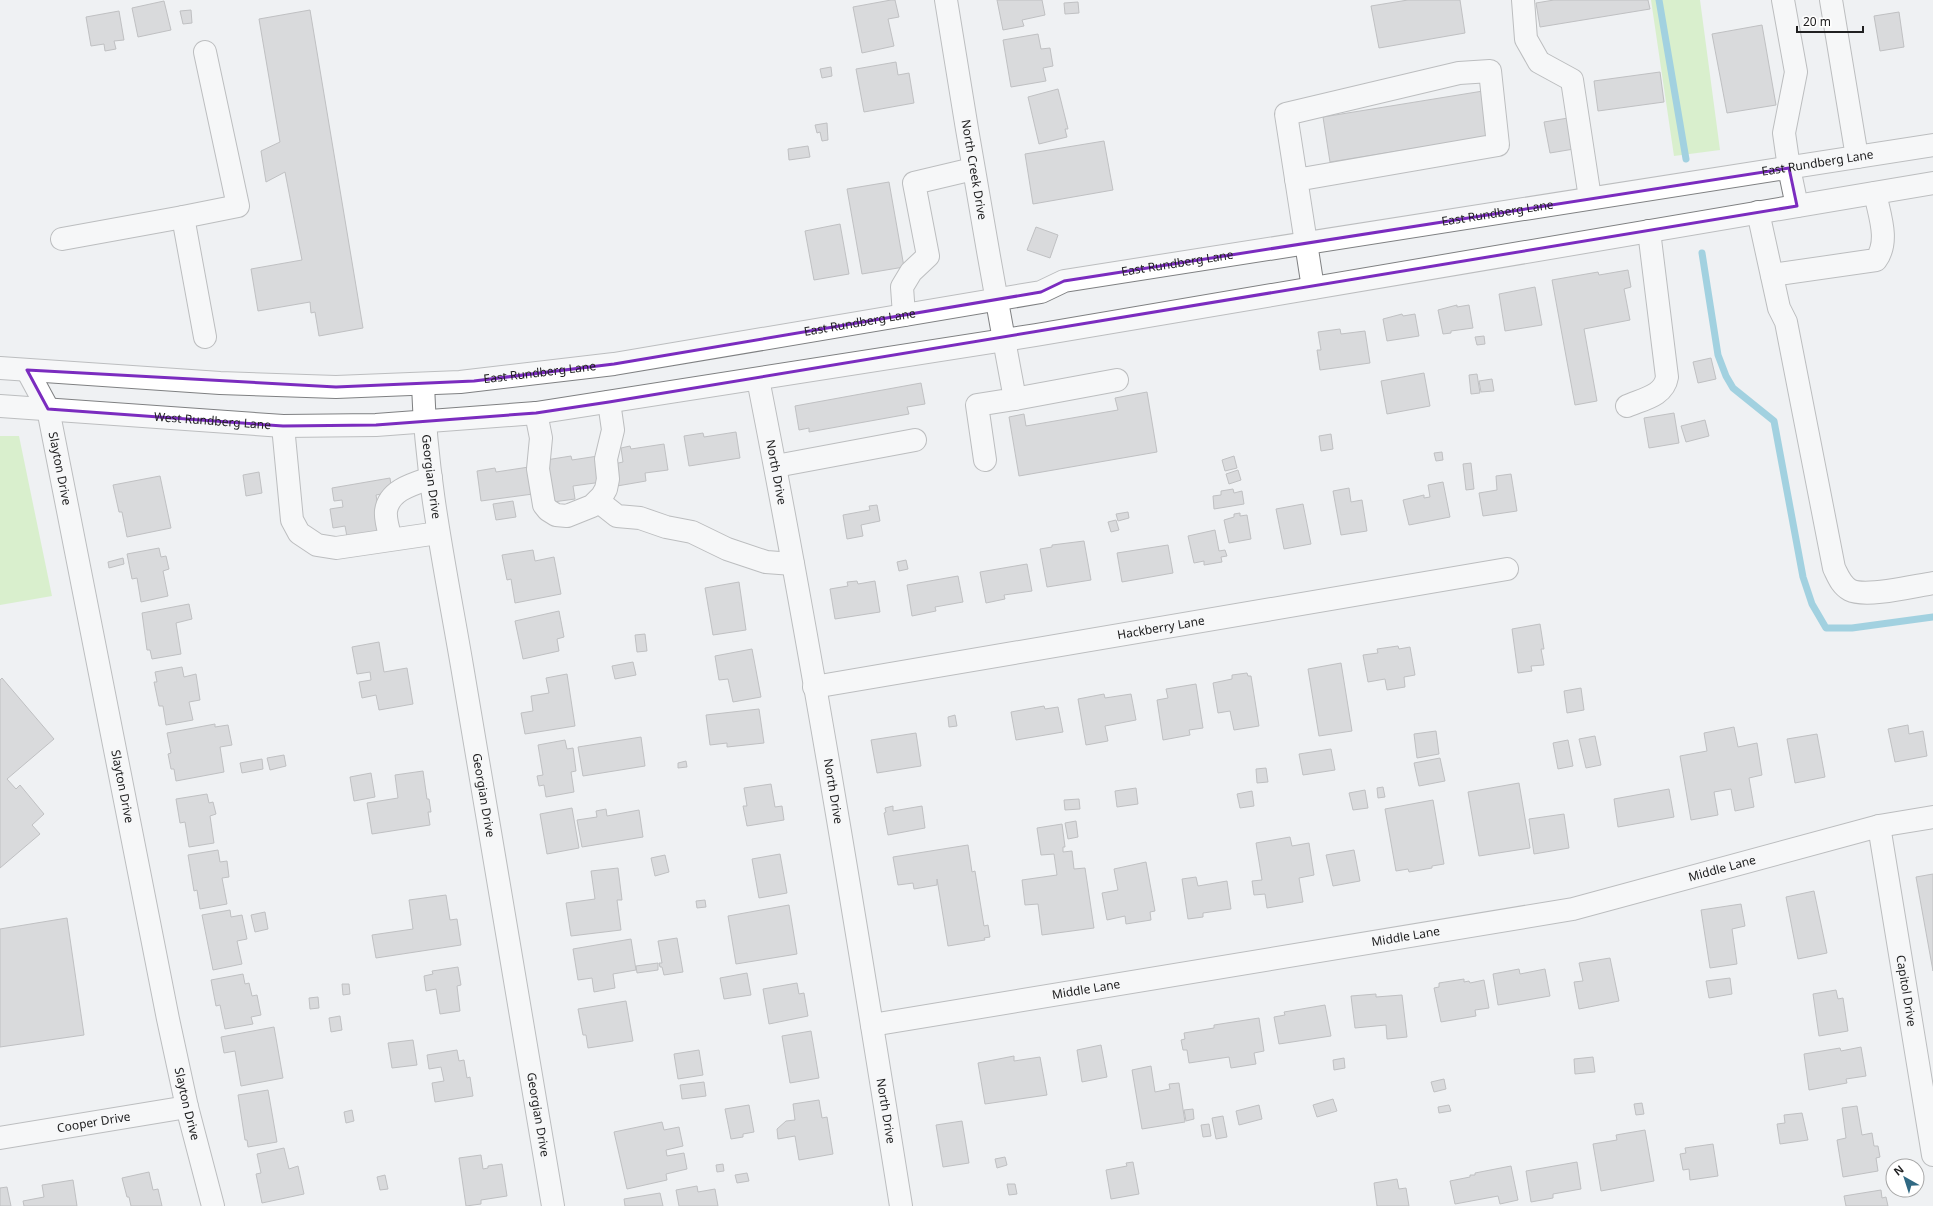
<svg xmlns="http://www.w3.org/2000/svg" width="1933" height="1206" font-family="'Noto Sans',sans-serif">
<rect width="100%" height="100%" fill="#eff1f3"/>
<path fill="#beeea1" d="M1651,0H1700L1720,150L1674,156Z
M0,436H19L52,596L0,605Z"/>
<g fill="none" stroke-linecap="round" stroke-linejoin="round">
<path stroke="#46acc9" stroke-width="7" d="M1659,0L1686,159
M1702,253L1718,355L1726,376L1733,388L1774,421L1803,577L1812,604L1826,628H1852L1933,617"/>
</g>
<path fill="#bfbec1" stroke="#868688" d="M891,0H895L899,17L888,19L894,46L862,53L853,7Z
M997,0H1042L1045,15L1022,20L1024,26L1003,30Z
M1408,0H1460L1465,33L1379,48L1371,6Z
M1554,0H1648L1650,9L1540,27L1536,3Z
M164,1L171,30L138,37L132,8Z
M1078,2L1079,13L1065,14L1064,3Z
M191,10L192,23L183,24L180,11Z
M310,10L363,328L319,336L315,312L311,313L310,302L258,311L251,269L302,260L285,172L266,182L261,151L280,142L259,19Z
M119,11L124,40L114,41L116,49L105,51L104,44L91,46L86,17Z
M1899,12L1904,47L1880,51L1874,16Z
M1762,25L1776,105L1727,113L1712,34Z
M1038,34L1041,49L1050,48L1053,66L1043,68L1046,81L1011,87L1003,40Z
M896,62L898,75L909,73L914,103L864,112L856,69Z
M831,67L832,76L822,78L820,69Z
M1660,72L1664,102L1598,111L1594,81Z
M1058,89L1068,129H1065L1067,137L1039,144L1028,97Z
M1483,91L1490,136L1330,162L1323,117Z
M1568,118L1574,149L1550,153L1544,122Z
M827,123L828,140L822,141L820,132L817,133L815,125Z
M1104,141L1113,190L1033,204L1025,154Z
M808,146L810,157L789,160L788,149Z
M889,182L904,267L862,274L847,189Z
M840,224L849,274L814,280L805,231Z
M1036,227L1058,235L1050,258L1027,250Z
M1628,270L1631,287L1624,289L1630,320L1584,329L1597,401L1575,405L1552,280L1598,272L1599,275Z
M1535,287L1542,325L1505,331L1499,294Z
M1457,305V307L1469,305L1473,328L1451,331V333L1443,334L1438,310Z
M1402,314L1403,316L1415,314L1419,336L1387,341L1383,319Z
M1340,329L1341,334L1365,331L1370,363L1320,370L1317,350H1321L1318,332Z
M1484,336L1485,344L1477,345L1475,337Z
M1711,358L1716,379L1698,383L1693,362Z
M1424,373L1430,406L1387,414L1381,381Z
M1477,374L1480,393L1471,394L1469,375Z
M1492,379L1494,391L1481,392L1479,381Z
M921,383L925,404L907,407L909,414L809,432V428L799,430L795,406Z
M1147,392L1157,452L1019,476L1009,417L1024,414L1026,426L1118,410L1115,398Z
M1674,413L1679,443L1649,448L1644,418Z
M1705,420L1709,436L1686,442L1681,426Z
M736,432L740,458L689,466L684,436L703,433L704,437Z
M1331,434L1333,449L1321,451L1319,436Z
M664,444L668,470L645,473L646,481L617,486L614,464L623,462L621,448L630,446L631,449Z
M1442,452L1443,460L1436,461L1434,453Z
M571,456L572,460L598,456L602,482L573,486L575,499L553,502L546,460Z
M1234,456L1237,468L1225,471L1222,460Z
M1471,463L1474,489L1466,490L1463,464Z
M529,467L533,494L481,501L477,471L495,468L496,472Z
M1238,470L1241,480L1229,484L1226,474Z
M259,472L262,493L246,496L243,475Z
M1511,474L1517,511L1483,516L1479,493L1497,490L1496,476Z
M160,476L171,528L127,537L122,512H119L113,485Z
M390,478L392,492L376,495L383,537L348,542L345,526L333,528L330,509L343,507L342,500L334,501L332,488Z
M1443,482L1450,517L1409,525L1403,500L1424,495V498L1430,497L1428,485Z
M1349,488L1351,502L1362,500L1367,531L1341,535L1333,491Z
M1233,489L1234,493L1242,491L1244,504L1214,509L1213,496L1221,495V491Z
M513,501L516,517L496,520L493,504Z
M1303,504L1311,544L1284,549L1276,509Z
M877,505L880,521L861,525L863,536L847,539L843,515L870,510L869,506Z
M1128,512L1129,518L1118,521L1116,514Z
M1240,513V516L1247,515L1251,539L1229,543L1224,520L1234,517V514Z
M1116,520L1119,530L1111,532L1108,522Z
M1215,530L1219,551L1225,550L1227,556L1221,557L1222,562L1204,565V561L1194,563L1188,536Z
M1084,541L1091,580L1047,587L1040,549L1052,547V545Z
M1168,545L1173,573L1122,582L1117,553Z
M159,548L161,557L166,556L169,569L163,571L168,596L141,602L137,578L132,579L127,554Z
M533,550L535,561L554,557L561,594L515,603L511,579L507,580L502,555Z
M123,558L124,564L109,568L108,562Z
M906,560L908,569L899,571L897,562Z
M1027,564L1032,591L1004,595L1005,599L986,603L980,572Z
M958,576L963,602L935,607L936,611L912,616L907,585Z
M857,581L858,584L875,581L880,612L835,619L830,589L848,586L847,582Z
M739,582L746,630L713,635L705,588Z
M189,604L192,619L176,623L181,654L152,659L150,650H147L142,613Z
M559,611L564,637L557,639L559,651L523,659L515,621Z
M1540,624L1544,649H1541L1544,665L1531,666L1532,671L1518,673L1512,629Z
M645,634L647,651L637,652L635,635Z
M379,642L384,672L407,668L413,704L379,710L376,695L362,698L359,682L371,680L370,672L357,674L352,647Z
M1398,646L1399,649L1410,647L1415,675L1404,677L1405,687L1387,690L1385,679L1368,682L1363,655L1378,653L1377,649Z
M752,649L761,697L733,702L728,679L719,680L715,656Z
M633,662L636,675L615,679L612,666Z
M1341,663L1352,731L1319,736L1308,669Z
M182,667L184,677L196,674L200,700L189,702L193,720L166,725L163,706H159L154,682H157L155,672Z
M1247,673L1248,676H1251L1259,726L1234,730L1230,711L1218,713L1213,683L1232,679V675Z
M567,674L575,726L525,734L521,713L533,711L531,696L549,693L546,678Z
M2,678L54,739L7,779L16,789L20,785L44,814L32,825L40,834L0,868V680Z
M1196,684L1203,728L1189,730L1190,735L1163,740L1157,700L1168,698L1166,689Z
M1581,688L1584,710L1567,713L1564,691Z
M1104,694L1105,698L1131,694L1136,720L1105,726L1108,741L1086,745L1078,699Z
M1044,706L1045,709L1058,707L1063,732L1016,740L1011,712Z
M759,709L764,743L727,747V743L710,745L706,715Z
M955,715L957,726L949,727L948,717Z
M215,724V727L228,725L232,745L220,747L224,772L176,781L174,769H171L168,754L171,753L167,733Z
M1908,725L1909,734L1923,731L1927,756L1895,762L1888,729Z
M1734,727L1738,747L1757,743L1762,775L1749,778L1754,807L1735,811L1731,789L1714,792L1718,815L1691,820L1680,756L1707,751L1704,733Z
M1436,731L1439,754L1417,758L1414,734Z
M916,733L921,766L877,773L871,740Z
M1817,734L1825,777L1795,783L1787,739Z
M1595,736L1601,765L1586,768L1579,739Z
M641,737L645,766L583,776L578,747Z
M565,740L567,749L573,748L576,771L571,772L574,792L546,797L544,785L539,786L537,776L543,775L538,745Z
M1568,740L1573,766L1558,769L1553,743Z
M1331,749L1335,770L1303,775L1299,754Z
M284,755L286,766L270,770L267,758Z
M1440,758L1445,781L1419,786L1414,763Z
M262,759L263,769L242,773L240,763Z
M686,761L687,767L678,768V763Z
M1266,768L1268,782L1257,783L1256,769Z
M423,771L427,799H429L431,812H428L430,825L372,834L367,803L398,798L395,775Z
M371,773L375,797L354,801L350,777Z
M1519,783L1530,848L1479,856L1468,792Z
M771,784L775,807L782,806L784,820L747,826L743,806H747L744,788Z
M1383,787L1385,797L1378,798L1377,788Z
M1136,788L1138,804L1117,807L1115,791Z
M1669,789L1674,817L1618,827L1614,799Z
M1365,790L1368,808L1353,810L1349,793Z
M1252,791L1254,806L1240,808L1237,794Z
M207,794L209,803L213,802L216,814L210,816L214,843L189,847L185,822L180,823L176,799Z
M1079,799L1080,809L1065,810L1064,800Z
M1433,800L1444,864L1432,866V868L1409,872L1408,869L1396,871L1385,809Z
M893,806V811L922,806L925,828L888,835L884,813L886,812L885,808Z
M572,808L579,848L547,854L540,814Z
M606,809L607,816L639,810L643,837L582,847L577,820L597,817L596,811Z
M1564,814L1569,848L1534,854L1529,819Z
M1076,821L1078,837L1068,839L1065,823Z
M1062,824L1065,847H1063V852L1072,851L1074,869L1085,868L1094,928L1042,935L1038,904L1025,905L1022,880L1057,875L1054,854L1041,855L1037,828Z
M1290,837L1292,846L1309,843L1314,875L1299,878L1303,902L1267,908L1265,894L1254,895L1252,881L1262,880L1256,843Z
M968,845L972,872L975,871L984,926L988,925L990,937L984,938L985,940L948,946L937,879V885L914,889L913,883L898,885L893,857Z
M218,850L220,862L227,861L229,877L222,878L227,904L200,909L197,890L194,891L188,855Z
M1354,850L1360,881L1333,886L1326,855Z
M780,854L787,893L759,898L752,859Z
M665,855L669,872L655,876L651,858Z
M1146,862L1155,911L1150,912L1151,920L1126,924L1125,916L1107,920L1102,893L1118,890L1114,869Z
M618,868L622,900H617L621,930L571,936L566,903L595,899L591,871Z
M1933,874V971L1916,877Z
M1196,877L1198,886L1227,881L1231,909L1203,913V917L1188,919L1182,879Z
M1814,891L1827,953L1798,959L1786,897Z
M446,895L450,920L457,919L461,945L376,958L372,935L413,929L409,900Z
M705,900L706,907L697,908L696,901Z
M1741,904L1745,926L1732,929L1737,964L1710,968L1701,910Z
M789,905L797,954L736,964L728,916Z
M230,910L231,917L242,915L247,939L237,941L242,964L213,970L202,915Z
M265,912L268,929L255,932L251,915Z
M67,918L84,1035L0,1047V929Z
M677,938L683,972L664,975L662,967H660L659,963H662L658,941Z
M631,939L636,970L613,974L615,988L594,992L592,978L578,980L573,949Z
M1610,958L1619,1001L1579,1009L1574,982L1583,981L1579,963Z
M658,963V970L637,973L636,966Z
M458,967L461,985L457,986L460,1011L440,1014L436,989L426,991L424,976L433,974L432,971Z
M1519,969L1520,974L1545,969L1550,996L1498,1005L1493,974Z
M747,973L751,995L724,999L720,978Z
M243,974L245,984L249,983L252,996L257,995L261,1015L251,1017L253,1024L225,1029L220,1005L216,1006L211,980Z
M1730,978L1732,994L1709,998L1706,981Z
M1464,979V982L1469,981L1470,983L1484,980L1489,1008L1475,1010L1476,1016L1441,1022L1434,988L1439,987V983Z
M797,983L799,994L804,993L808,1016L769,1024L763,989Z
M342,984H349L350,994L343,995Z
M1836,990L1838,999L1843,998L1848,1031L1819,1036L1813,994Z
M1376,994V997L1402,995L1407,1037L1387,1039L1386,1025L1355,1028L1351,996Z
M318,997L319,1008L310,1009L309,998Z
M626,1001L633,1041L588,1048L586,1035H583L578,1009Z
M1325,1005L1331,1036L1279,1044L1274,1017L1285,1015L1284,1012Z
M340,1016L342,1030L331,1032L329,1018Z
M1259,1018L1264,1051L1254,1053L1256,1064L1231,1068L1229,1057L1189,1063L1187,1050H1183L1181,1040L1185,1039L1184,1033L1214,1028V1025Z
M274,1027L283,1078L241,1086L235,1051L224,1053L221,1037Z
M811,1031L819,1078L790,1083L782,1036Z
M413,1040L417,1065L392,1068L388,1043Z
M1101,1045L1107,1077L1082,1082L1077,1050Z
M1861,1047L1866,1076L1846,1079L1847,1083L1809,1090L1804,1054L1840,1048L1841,1051Z
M457,1050L459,1061L464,1060L467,1078L470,1077L473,1096L435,1102L432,1083L444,1081L441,1067L429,1069L427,1055Z
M699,1050L703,1075L678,1079L674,1054Z
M1014,1056V1061L1040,1057L1047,1095L985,1104L978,1063Z
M1593,1057L1595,1072L1575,1074L1574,1059Z
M1344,1058L1345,1068L1334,1070L1333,1060Z
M1151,1066L1155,1092L1170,1089L1169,1084L1179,1083L1185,1122L1142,1129L1132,1070Z
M1444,1079L1446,1089L1434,1092L1431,1082Z
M704,1082L706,1096L682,1099L680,1085Z
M268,1090L277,1142L248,1147L247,1140H245L238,1095Z
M1333,1099L1337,1111L1317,1117L1313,1105Z
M819,1100L822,1118L827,1117L833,1154L799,1160L795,1136L778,1139L777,1129L786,1121L795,1120L793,1104Z
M1642,1103L1644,1114L1636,1115L1634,1104Z
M749,1105L754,1132L743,1134V1137L731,1139L725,1109Z
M1259,1105L1262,1119L1239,1125L1236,1111Z
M1449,1105L1451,1111L1439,1113L1438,1107Z
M1857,1106L1862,1135L1872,1133L1874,1146H1878L1880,1157L1876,1158L1878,1171L1843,1177L1837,1140L1846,1138L1842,1108Z
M1193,1109L1194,1119L1186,1121L1184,1110Z
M352,1110L354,1121L346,1123L344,1112Z
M1802,1113L1808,1140L1780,1144L1777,1124L1785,1123L1784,1115Z
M1223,1116L1227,1137L1216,1139L1212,1118Z
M962,1121L969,1163L943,1167L936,1125Z
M662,1122L664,1130L679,1127L683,1146L666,1150L667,1156L684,1153L687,1169L666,1174L667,1180L627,1189L614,1132Z
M1209,1124L1211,1136L1203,1137L1201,1125Z
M1645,1130L1654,1181L1601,1191L1593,1144L1617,1140L1616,1135Z
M1713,1144L1718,1176L1690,1180L1689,1169L1683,1170L1680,1154L1686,1153L1685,1148Z
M284,1148L289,1169L298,1166L304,1194L262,1203L256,1174L261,1173L257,1154Z
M481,1155L483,1169L488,1168V1166L502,1164L507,1196L481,1200V1204L466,1206L459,1158Z
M1005,1157L1007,1165L997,1168L995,1159Z
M1133,1162L1139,1194L1111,1199L1106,1170L1127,1166L1126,1163Z
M1577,1162L1581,1189L1553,1194V1198L1531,1202L1526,1171Z
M723,1164L724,1171L717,1172L716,1165Z
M1511,1166L1518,1200L1500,1204L1498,1196L1455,1204L1450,1181L1470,1177V1175H1475V1173Z
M149,1172L153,1190L158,1189L162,1206H131L129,1197H127L122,1178Z
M747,1173L749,1181L737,1183L735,1175Z
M385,1175L388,1189L380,1190L377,1177Z
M1397,1179L1399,1189L1406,1188L1409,1206H1377L1374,1183Z
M73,1180L77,1206H24L23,1201L44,1197L42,1185Z
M1007,1184H1015L1017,1194L1009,1195Z
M697,1186L698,1192L715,1189L718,1206H679L676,1190Z
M7,1187L11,1206H0V1188Z
M1881,1190L1882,1198L1886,1197L1888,1206H1846L1844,1196Z
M660,1193L663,1206H625L624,1199Z"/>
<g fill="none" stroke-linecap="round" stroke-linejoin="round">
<defs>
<g id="minor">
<path id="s1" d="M946,0C967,133 990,266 1015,399L977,405L985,460"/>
<path d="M1523,0L1526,39L1539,62L1572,80L1590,198"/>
<path d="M1783,0L1796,72L1784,133L1789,168"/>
<path d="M1831,0L1857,157"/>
<path d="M1296,180L1498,145L1490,71L1459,73L1286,114L1306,243"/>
<path d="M1758,212L1779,308L1786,322L1834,568C1838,576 1841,585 1850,590C1866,598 1914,586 1933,583"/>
<path d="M183,217L238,206L205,52"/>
<path d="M62,239L183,217L205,337"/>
<path d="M1772,275L1876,260C1890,241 1879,214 1875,193"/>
<path d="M904,315L902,287L911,272L928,256L914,183L973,169"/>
<path id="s2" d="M27,370L48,409L168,1019L187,1107L213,1206"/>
<path id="s3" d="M758,379C812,653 857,930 901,1206"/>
<path id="s4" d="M423,385C426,480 446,572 462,666C491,846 524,1026 553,1206"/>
<path d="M1015,399L1117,380"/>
<path d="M1627,406C1643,399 1664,396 1667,377L1649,231"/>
<path d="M536,413L541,438L538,469L544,505L548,510L556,515L567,516L592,506L602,496L606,489L608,479L606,459L613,430L609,402"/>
<path d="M283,426L292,520L299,533L317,545L336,548L438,533"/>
<path d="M776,466L915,440"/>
<path d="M598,501L617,516L640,518L666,527L692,532L727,549L766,562L793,564"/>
<path d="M391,539C389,531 385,520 386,511C389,490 413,484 431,478"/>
<path id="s5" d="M814,687L1507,569"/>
<path id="s6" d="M1879,826L1933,1155"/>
<path id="s7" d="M872,1025L1573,909L1879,826L1933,817"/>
<path id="s8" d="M0,1138L187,1107"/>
</g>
<g id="major">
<path d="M1789,168L1797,206"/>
<path d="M1306,243L1313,288"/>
<path id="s9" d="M0,368L220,383L336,387L460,382L614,364L1041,292L1064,281L1933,145"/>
<path id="s10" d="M0,406L283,426L376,425L536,413L1036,335L1933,183"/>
</g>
</defs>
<use href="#minor" stroke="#7f8082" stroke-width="24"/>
<use href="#major" stroke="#7f8082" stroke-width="24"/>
<use href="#minor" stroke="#fff" stroke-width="22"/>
<use href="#major" stroke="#fff" stroke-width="22"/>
</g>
<path d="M0 0H1933V1206H0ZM1789,168L1797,206L609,402L536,413L376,425L283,426L48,409L27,370L336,387L474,381L614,364L1041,292L1064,281Z" fill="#eff1f3" fill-opacity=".55" fill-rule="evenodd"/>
<path fill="none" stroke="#7b2cbf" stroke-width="3" stroke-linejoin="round" d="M1789,168L1797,206L609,402L536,413L376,425L283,426L48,409L27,370L336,387L474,381L614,364L1041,292L1064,281Z"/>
<g text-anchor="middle" stroke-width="4" stroke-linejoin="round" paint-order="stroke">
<g font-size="12" fill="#202021" stroke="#fff">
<text dy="4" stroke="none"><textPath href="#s9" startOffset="1837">East Rundberg Lane</textPath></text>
<text dy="4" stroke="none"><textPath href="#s1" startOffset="172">North Creek Drive</textPath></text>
<text dy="4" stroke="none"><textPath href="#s9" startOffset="1513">East Rundberg Lane</textPath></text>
<text dy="4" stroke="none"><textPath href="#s9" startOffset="1189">East Rundberg Lane</textPath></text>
<text dy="4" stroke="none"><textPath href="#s9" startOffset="865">East Rundberg Lane</textPath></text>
<text dy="4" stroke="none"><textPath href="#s9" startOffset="541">East Rundberg Lane</textPath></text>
<text dy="4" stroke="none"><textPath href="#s10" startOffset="213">West Rundberg Lane</textPath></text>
<text dy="4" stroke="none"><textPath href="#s2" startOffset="105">Slayton Drive</textPath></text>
<text dy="4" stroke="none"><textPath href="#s3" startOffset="95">North Drive</textPath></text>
<text dy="4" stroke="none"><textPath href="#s4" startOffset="92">Georgian Drive</textPath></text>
<text dy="4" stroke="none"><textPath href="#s5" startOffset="352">Hackberry Lane</textPath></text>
<text dy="4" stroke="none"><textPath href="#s2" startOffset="429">Slayton Drive</textPath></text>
<text dy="4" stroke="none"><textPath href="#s3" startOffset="419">North Drive</textPath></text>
<text dy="4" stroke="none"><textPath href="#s4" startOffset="415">Georgian Drive</textPath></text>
<text dy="4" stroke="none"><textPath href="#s7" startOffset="865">Middle Lane</textPath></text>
<text dy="4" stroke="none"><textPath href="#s7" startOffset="541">Middle Lane</textPath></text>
<text dy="4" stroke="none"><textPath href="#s7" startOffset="217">Middle Lane</textPath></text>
<text dy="4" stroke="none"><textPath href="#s6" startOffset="167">Capitol Drive</textPath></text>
<text dy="4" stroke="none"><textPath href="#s2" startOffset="753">Slayton Drive</textPath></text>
<text dy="4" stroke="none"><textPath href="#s3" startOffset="743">North Drive</textPath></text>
<text dy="4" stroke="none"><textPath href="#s4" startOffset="739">Georgian Drive</textPath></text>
<text dy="4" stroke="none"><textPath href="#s8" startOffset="95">Cooper Drive</textPath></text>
</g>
</g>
<g transform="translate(1905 1178) rotate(321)"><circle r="19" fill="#ffffff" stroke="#a6a6a6"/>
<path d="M0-3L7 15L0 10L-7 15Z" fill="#306983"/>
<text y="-6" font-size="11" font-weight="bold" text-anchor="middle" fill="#202021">N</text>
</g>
<path d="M1797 26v6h66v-6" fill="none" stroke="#202021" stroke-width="2"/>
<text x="1803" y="26" font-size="12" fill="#202021" stroke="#ffffff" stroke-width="3" paint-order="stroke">20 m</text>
</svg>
